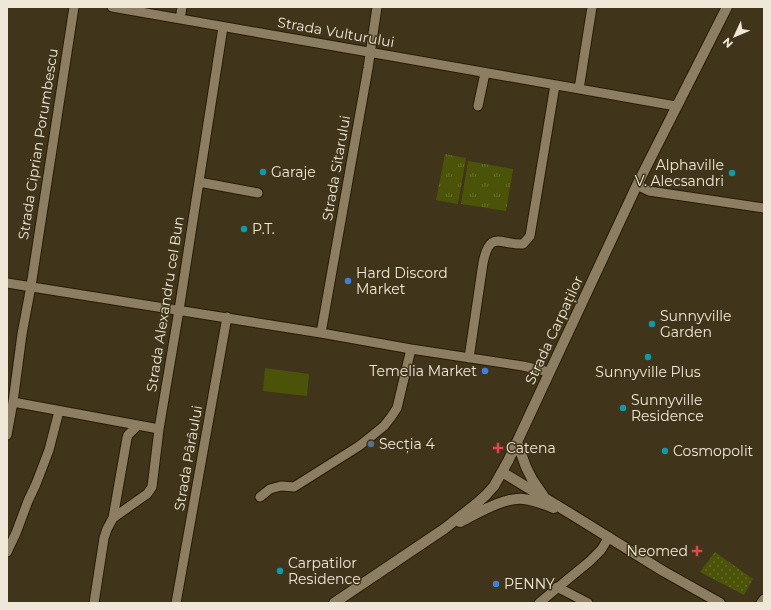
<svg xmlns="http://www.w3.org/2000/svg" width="771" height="610" font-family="Montserrat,sans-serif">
<defs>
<pattern id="grass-dots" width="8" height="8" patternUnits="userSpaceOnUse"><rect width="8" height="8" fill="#4b5308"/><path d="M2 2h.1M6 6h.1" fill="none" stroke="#656c2b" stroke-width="1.8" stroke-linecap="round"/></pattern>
<pattern id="park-tufts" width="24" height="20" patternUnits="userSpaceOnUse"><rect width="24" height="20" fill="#4b5308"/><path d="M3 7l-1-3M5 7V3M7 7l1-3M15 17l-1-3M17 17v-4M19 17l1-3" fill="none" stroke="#656c2b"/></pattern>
</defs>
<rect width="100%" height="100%" fill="#40351b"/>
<path fill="url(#grass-dots)" d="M715,552L753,579L744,595L700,572Z"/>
<path fill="url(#park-tufts)" d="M445,154L466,158L458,204L436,200Z
M468,161L513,169L506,211L461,204Z"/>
<path fill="#4b5308" d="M265,368L309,374L307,396L263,391Z"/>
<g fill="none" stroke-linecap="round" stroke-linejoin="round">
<defs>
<path id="minor" d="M112,7L676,106
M180,19L182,7
M579,89L592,7
M478,106L485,73
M199,182L258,193
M637,185L649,191L764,208
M7,283L321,333L411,349L523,366L549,372
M321,333L368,68L377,7
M469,358L483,263C490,229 500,245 523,244L530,236L555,85
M13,402L159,429
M7,435L13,402L22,334L31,286L74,7
M260,497L270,489L281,486L294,487L359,446L373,435L384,426L391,417L397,408L411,349
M113,518L147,494L150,490L152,487L159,429L179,310L223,27
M7,552L16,533L28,501L36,484L49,450L59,411
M557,587L588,603
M94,603L104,538L107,529L113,518L127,438L128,435L137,426
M176,603L227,317
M539,603L590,561L601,550L609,537
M761,603L764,599"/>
<path id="secondary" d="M517,442L526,467L532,479L543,495
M502,472L571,514L663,571L720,603
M460,522C476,514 506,496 524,499C534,500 544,504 554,508
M334,603L444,529L476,504L486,495L494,486L508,461L517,442L637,185L727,7"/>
</defs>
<use href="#minor" stroke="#271c03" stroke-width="11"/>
<use href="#secondary" stroke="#271c03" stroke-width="12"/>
<use href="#minor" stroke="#8c7e62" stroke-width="9"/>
<use href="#secondary" stroke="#8c7e62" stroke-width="10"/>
</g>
<g fill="#0f9aa8" stroke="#40351b" stroke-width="1.5">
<circle cx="263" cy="172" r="4"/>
<circle cx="732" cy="173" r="4"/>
<circle cx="244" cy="229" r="4"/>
<circle cx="652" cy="324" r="4"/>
<circle cx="648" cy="357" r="4"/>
<circle cx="623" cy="408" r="4"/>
<circle cx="665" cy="451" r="4"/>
<circle cx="280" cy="571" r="4"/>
</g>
<g fill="#3f7fe0" stroke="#40351b" stroke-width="1.5">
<circle cx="348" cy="281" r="4"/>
<circle cx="485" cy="371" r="4"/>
<circle cx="496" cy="584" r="4"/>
</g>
<circle fill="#5c6f8a" stroke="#40351b" stroke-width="1.5" cx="371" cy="444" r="4"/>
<g fill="#e0444e" stroke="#40351b" stroke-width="1.5">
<path d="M496 442h4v4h4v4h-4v4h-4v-4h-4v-4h4z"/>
<path d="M695 545h4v4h4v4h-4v4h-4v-4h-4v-4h4z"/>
</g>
<g text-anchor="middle" stroke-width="3" stroke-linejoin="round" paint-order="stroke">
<g font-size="14" fill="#efe8d8" stroke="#40351b">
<text transform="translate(336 32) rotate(10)" y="5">Strada Vulturului</text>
<text transform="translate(38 144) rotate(-81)" y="5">Strada Ciprian Porumbescu</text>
<text transform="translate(336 168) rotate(-80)" y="5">Strada Sitarului</text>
<text transform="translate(165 304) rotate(-81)" y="5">Strada Alexandru cel Bun</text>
<text transform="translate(554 330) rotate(-65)" y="5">Strada Carpaților</text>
<text transform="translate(188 458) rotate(-80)" y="5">Strada Pârâului</text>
</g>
<g font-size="14" fill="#efe8d8" stroke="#40351b" text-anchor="start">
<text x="724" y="170" text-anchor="end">Alphaville<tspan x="724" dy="16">V. Alecsandri</tspan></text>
<text x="271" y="177">Garaje</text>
<text x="252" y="234">P.T.</text>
<text x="356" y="278">Hard Discord<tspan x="356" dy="16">Market</tspan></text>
<text x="660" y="321">Sunnyville<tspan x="660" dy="16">Garden</tspan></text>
<text x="477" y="376" text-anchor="end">Temelia Market</text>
<text x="648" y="377" text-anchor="middle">Sunnyville Plus</text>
<text x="631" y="405">Sunnyville<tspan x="631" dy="16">Residence</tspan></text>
<text x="379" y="449">Secția 4</text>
<text x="506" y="453">Catena</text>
<text x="673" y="456">Cosmopolit</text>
<text x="688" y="556" text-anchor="end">Neomed</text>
<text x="288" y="568">Carpatilor<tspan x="288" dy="16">Residence</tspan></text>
<text x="504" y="589">PENNY</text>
</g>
</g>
<rect width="771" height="610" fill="none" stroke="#efe8d8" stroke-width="16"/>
<g transform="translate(735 36) rotate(226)" stroke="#40351b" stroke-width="3" paint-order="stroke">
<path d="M0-3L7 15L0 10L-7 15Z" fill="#efe8d8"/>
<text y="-6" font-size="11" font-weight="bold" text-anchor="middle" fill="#efe8d8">N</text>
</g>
</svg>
